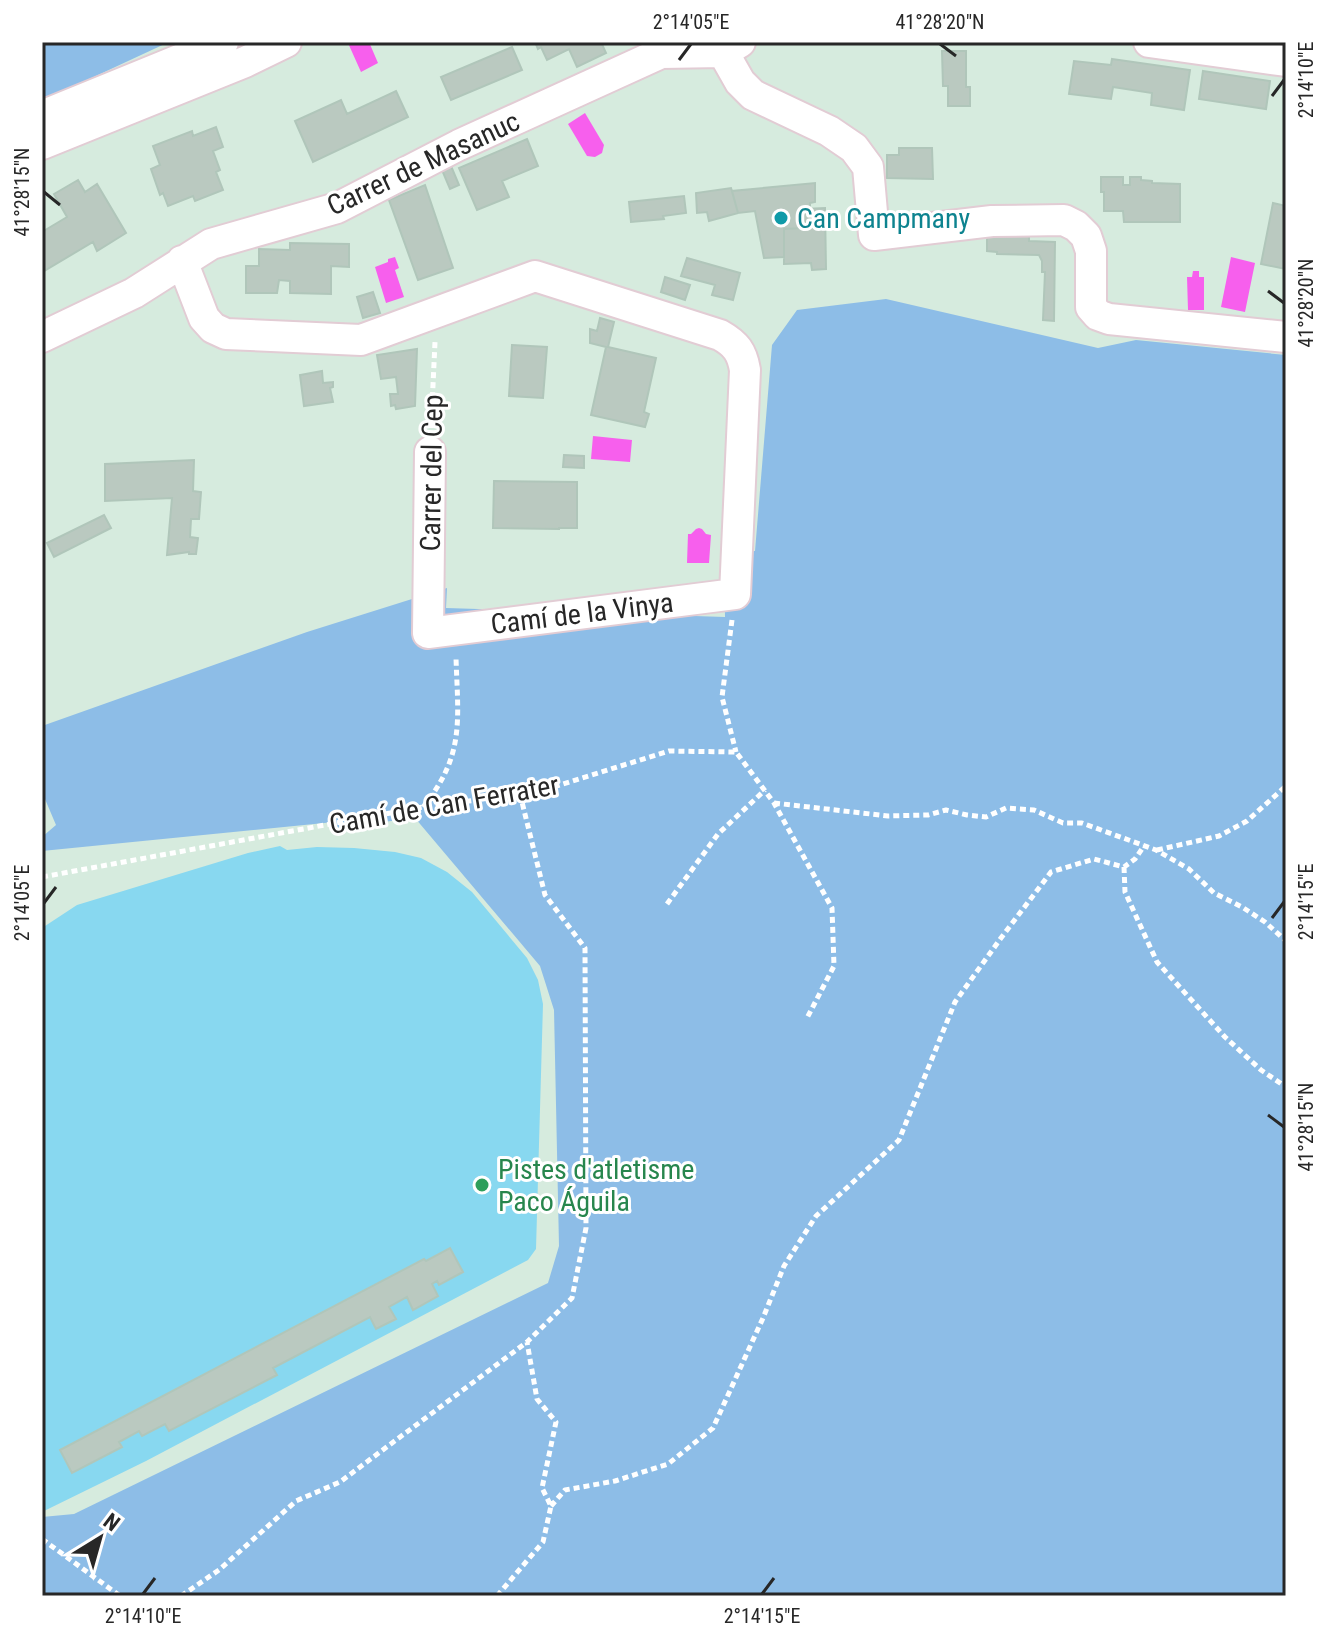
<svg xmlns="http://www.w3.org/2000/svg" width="1328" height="1638" font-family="'Roboto Condensed',sans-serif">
<rect width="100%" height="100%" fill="#d6ebde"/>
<path fill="#8dbde7" d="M42,42H169L42,101Z
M886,299L1098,348L1136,340L1286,355V1596H42V1517L74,1514L548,1283L559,1246L554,1010L540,966L415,818L336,828L334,822L42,851V837L56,825L42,792V726L307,632L447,588L446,608L725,617L724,552L755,551L772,345L797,310Z"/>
<path fill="#88d8f0" d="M280,846L287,850L317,847L354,848L395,852L421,858L447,872L472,892L527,958L538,980L543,1004L536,1249L528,1260L146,1461L42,1512V928L77,905L248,853Z"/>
<path fill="#f75fed" d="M350,42H369L378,63L361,72L348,43Z
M585,113L604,145L602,153L595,157L587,156L568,124Z
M395,257L399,268L395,270L404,297L386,303L375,267L388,262V259Z
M1231,257L1255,263L1245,312L1221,307Z
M1193,271H1199V277H1204V310H1188L1187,277H1192Z
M593,436L632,440L630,462L591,459Z
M699,528L702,529L706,534L711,535L709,563H687L688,534H691L696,529Z"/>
<path fill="#bac9c0" stroke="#b0c6ba" stroke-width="2" d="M535,42H601L606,53L577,67L569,49L547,60L541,47L538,49Z
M512,47L522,70L451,100L441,77Z
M942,51H966V87H970V106H948V86H943Z
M1112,59L1190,70L1184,110L1151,105L1152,93L1113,87L1111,99L1069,94L1074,61L1111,65Z
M1203,71L1270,81L1266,109L1199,99Z
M396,91L408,117L313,162L295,121L341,100L347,114Z
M216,127L223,147L213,151L220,170L216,172L223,190L195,201L193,196L168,206L163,193L160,195L151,169L160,165L153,146L192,131L193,136Z
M527,139L538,166L502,181L509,197L477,210L459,168Z
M899,148H932L933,179L887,178V155H899Z
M451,166L459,185L450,189L442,170Z
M1101,177H1123V185H1130V177H1141V180L1152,181V183L1180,184V222H1124L1123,211H1104V192H1101Z
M78,180L85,192L97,184L126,233L97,251L93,242L44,271L42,267V232L67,217L54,194Z
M815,183V202L810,203V208L804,209L805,228L784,229V257L764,258L755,211L738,213L732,191Z
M425,185L453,268L418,280L389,200Z
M731,188L738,213L709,221L707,212L697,213L696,193Z
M684,196L686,213L663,216L664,219L631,222L629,202Z
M1273,203L1286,206V269L1261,264Z
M825,208L826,269L812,270L811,263L784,264V229L805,228L804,209Z
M1029,233V241L1055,242L1054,321L1043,320L1045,272H1042V261L1039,255L997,254V252L987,251V235Z
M290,243L349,244V267L331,266V294L290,293V281L279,280L277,293H246V266H259V249L290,250Z
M687,258L740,273L733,300L712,295L715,285L681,276Z
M665,277L690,285L685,300L661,292Z
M373,292L380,313L363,318L357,297Z
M600,318L614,322L608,347L656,358L644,412L649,414L645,427L591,415L606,347L590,343V329L597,331Z
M512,345L547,347L543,398L509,396Z
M417,349L415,406L396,409L395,405L391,406L390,394H398L396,377L381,379L377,355Z
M322,371L323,383L333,382V387L330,388L333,402L304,406L300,375Z
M564,455L584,456V468L563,467Z
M194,460L193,491L201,492L199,519H191L190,537L198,538L196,554H189V552L167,555L172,498L105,501V464Z
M494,481L577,482V528H559V529L493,528Z
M104,515L111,528L54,557L47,543Z
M450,1248L463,1272L439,1285L437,1281L432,1284L438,1296L413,1310L407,1297L389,1307L396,1319L376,1329L370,1317L273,1368L277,1375L169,1431L165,1424L142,1436L139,1431L119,1442L122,1447L72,1473L60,1450L424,1259L426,1261Z"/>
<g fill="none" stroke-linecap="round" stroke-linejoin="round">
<defs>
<path id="minor" d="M1149,42L1286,61
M723,52L740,82L753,95L829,131L854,148L868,167L874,235L992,221L1064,220L1076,226L1086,236L1091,251V307L1098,315L1109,319L1286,337
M42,116L223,42
M42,144L245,62L286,42
M182,261L204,318L213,328L226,334L361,340L535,276L720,335C736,344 742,352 745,370L735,594L428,633L430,452
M42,337L134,293L211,244L337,208L459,145L661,53L723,52L740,42"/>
</defs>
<use href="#minor" stroke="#e2ccd4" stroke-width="34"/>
<path stroke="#fff" stroke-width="5" stroke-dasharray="6 4" stroke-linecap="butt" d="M431,428L435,342
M732,620L722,697L736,752
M774,803L888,816L928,815L946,810L967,815L986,817L1006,808L1034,810L1063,823H1082L1156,850L1189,869L1214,893L1242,907L1265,922L1286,941
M423,807C465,755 458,721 456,658
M1157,850L1219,836L1247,821L1286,786
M1124,867L1125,892L1157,962L1225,1037L1261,1070L1286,1087
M42,877L423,807L537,792L669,751L736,752L774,803L832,908L834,966L806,1020
M667,904L718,834L765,790
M551,1506L565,1490L615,1481L668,1464L713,1428L763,1318L784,1266L816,1216L899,1140L955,1002L1001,938L1051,872L1094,859L1124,867L1135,859L1144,846
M42,1539L120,1596
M181,1596L219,1570L296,1501L340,1482L527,1342L572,1298L586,1228L585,948L545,895L520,794
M497,1596L543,1542L551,1506L542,1488L556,1422L537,1399L527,1342"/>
<use href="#minor" stroke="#fff" stroke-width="30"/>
</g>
<path fill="none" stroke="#272727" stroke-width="3" d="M940,44L956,56M679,60L691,44M1272,96L1284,80M44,192L60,205M1268,291L1284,303M44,903L56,887M1272,918L1284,902M1268,1115L1284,1127M143,1594L155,1578M762,1594L774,1578"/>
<circle fill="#0f9aa8" stroke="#fff" stroke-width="3" cx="781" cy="218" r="8"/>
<circle fill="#2e9e5b" stroke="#fff" stroke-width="3" cx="482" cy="1185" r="8"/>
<g text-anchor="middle" stroke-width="6" stroke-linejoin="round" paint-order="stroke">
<g font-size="28" fill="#272727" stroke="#fff">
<text transform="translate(423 163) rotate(-25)" y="10">Carrer de Masanuc</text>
<text transform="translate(431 473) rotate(-89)" y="10">Carrer del Cep</text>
<text transform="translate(582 613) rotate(-7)" y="10">Camí de la Vinya</text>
<text transform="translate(444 804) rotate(-10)" y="10">Camí de Can Ferrater</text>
</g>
<g font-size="28" fill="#0d838f" stroke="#fff" text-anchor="start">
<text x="797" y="228">Can Campmany</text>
</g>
<g font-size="28" fill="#27864d" stroke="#fff" text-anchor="start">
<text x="498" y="1179">Pistes d'atletisme<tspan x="498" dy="32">Paco Águila</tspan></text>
</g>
</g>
<rect width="1328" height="1638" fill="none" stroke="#ffffff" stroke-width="88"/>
<g transform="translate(100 1538) rotate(37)" stroke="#ffffff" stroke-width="6" paint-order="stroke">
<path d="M0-6L14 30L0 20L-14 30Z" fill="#272727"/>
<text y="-12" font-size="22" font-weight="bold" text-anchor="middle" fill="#272727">N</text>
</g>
<rect x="44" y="44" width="1240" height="1550" fill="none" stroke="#272727" stroke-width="3"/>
<g font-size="20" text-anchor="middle" fill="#272727">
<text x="691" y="29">2°14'05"E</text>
<text x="940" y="29">41°28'20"N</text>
<text transform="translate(1306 80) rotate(-90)" y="7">2°14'10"E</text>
<text transform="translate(22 192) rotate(-90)" y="7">41°28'15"N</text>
<text transform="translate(1306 303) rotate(-90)" y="7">41°28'20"N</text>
<text transform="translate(1306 902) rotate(-90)" y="7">2°14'15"E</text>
<text transform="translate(22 903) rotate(-90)" y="7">2°14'05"E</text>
<text transform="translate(1306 1127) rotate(-90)" y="7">41°28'15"N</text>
<text x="143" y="1623">2°14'10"E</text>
<text x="762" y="1623">2°14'15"E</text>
</g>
</svg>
